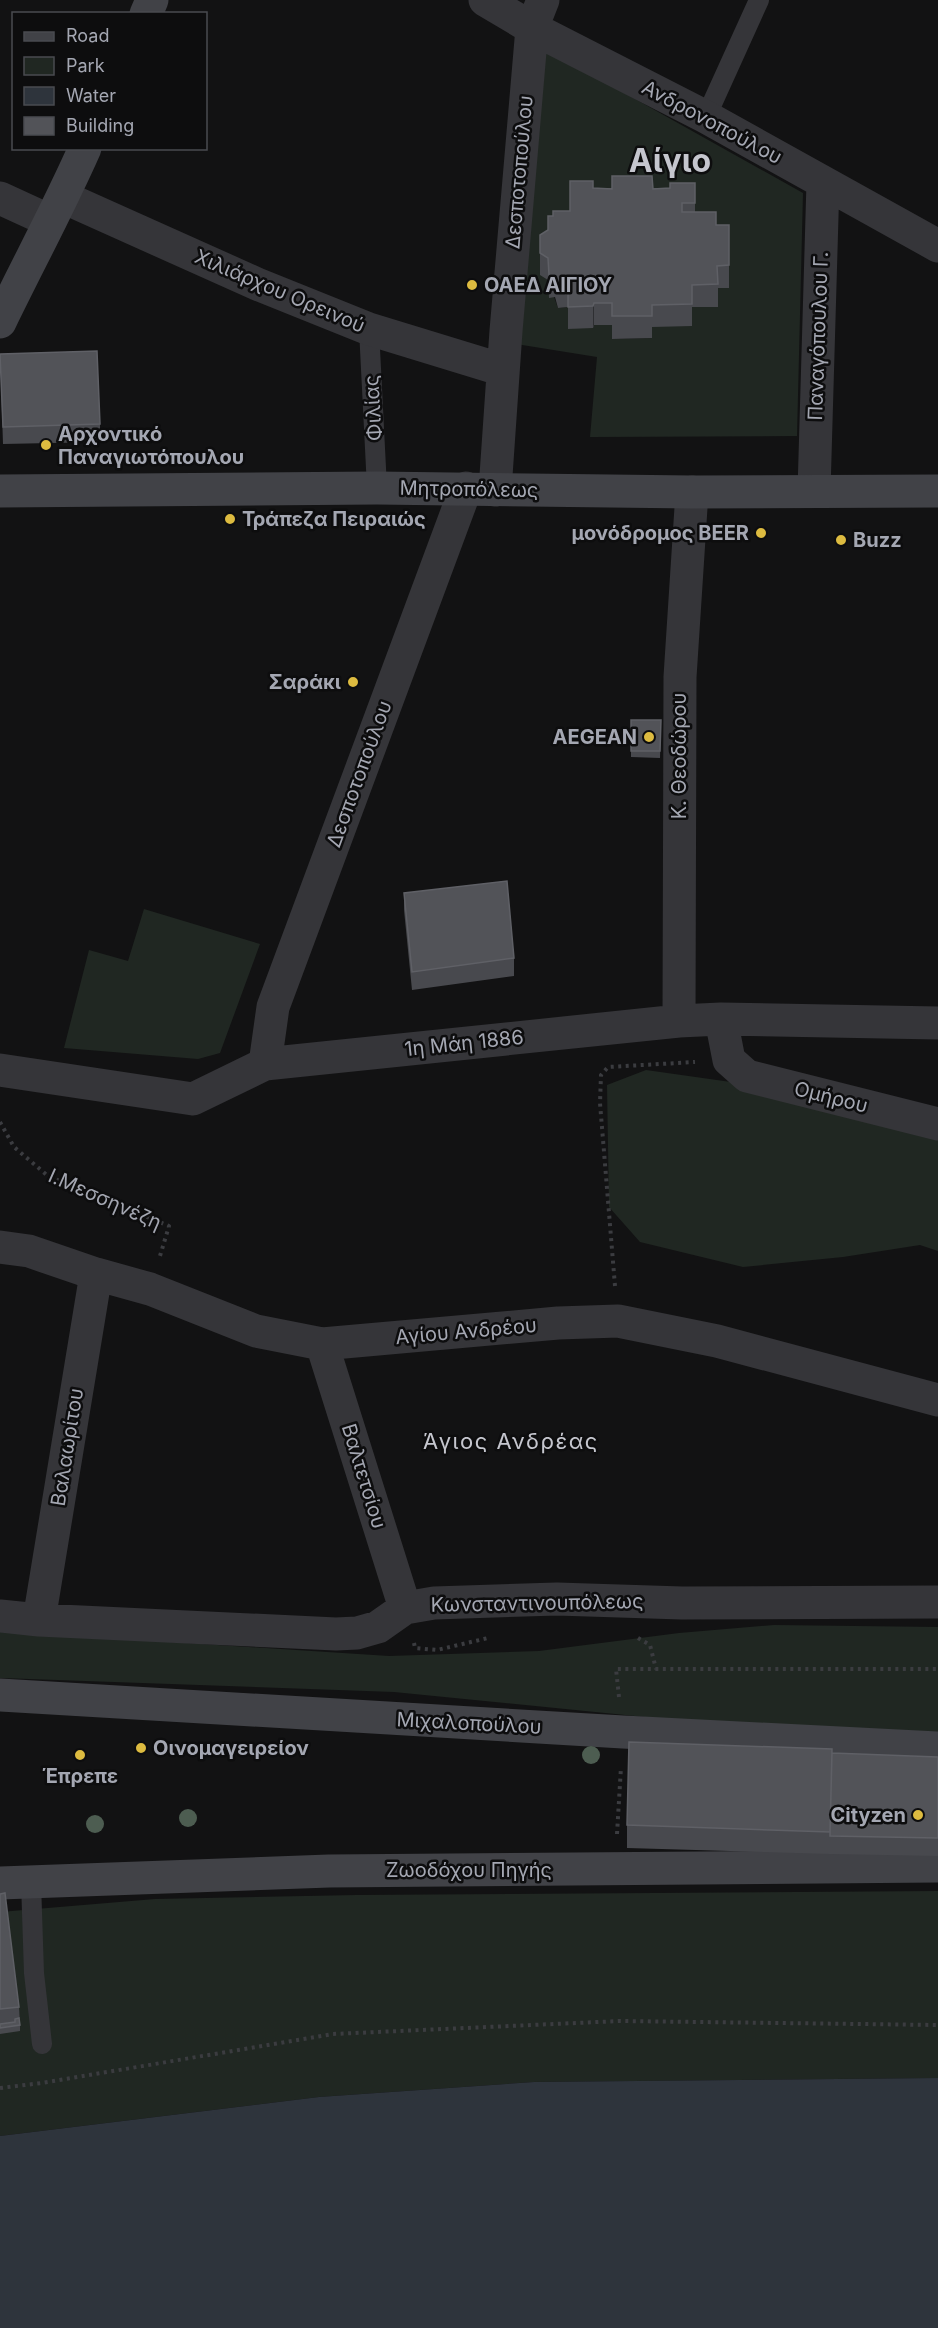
<svg xmlns="http://www.w3.org/2000/svg" width="938" height="2328" font-family="Inter,sans-serif">
<rect width="100%" height="100%" fill="#121213"/>
<path fill="#202722" fill-rule="evenodd" d="M544,48L803,193L797,436L590,437L597,357L516,344ZM570,233L717,307H692L652,327V338L612,339V325H594L568,329V307L558,308L548,280Z
M144,909L260,944L220,1053L198,1059L64,1048L89,950L128,961Z
M646,1070L745,1084L938,1137V1251L920,1245L843,1257L743,1267L640,1242L609,1207L607,1085Z
M774,1625L938,1627V1732L675,1720L394,1692L0,1678V1631L389,1656L539,1651L679,1633Z
M938,1891V2078L534,2082L319,2097L0,2136V1912L155,1899L357,1895Z"/>
<path fill="#2e343c" d="M938,2078V2328H0V2136L319,2097L534,2082Z"/>
<g fill="none" stroke-linecap="round" stroke-linejoin="round">
<path stroke="#3b3c40" stroke-width="4" stroke-dasharray="3 4.5" stroke-linecap="butt" d="M0,1122L14,1147L48,1176L169,1226L160,1256
M615,1286L600,1103L601,1075L608,1067L695,1062
M638,1638L650,1645L656,1669
M414,1643L415,1648L437,1650L488,1638
M619,1697L616,1669H938
M617,1834L621,1767
M0,2088L42,2083L333,2034L620,2021L938,2025"/>
<path stroke="#353539" stroke-width="20" d="M706,117L759,0
M369,329L377,488
M31,1882L34,1973L42,2044"/>
<path stroke="#353539" stroke-width="33" d="M485,0L532,28L706,117L938,246
M63,197L257,284L369,329L503,370
M0,198L50,221
M495,490L506,331L532,28L543,0
M814,491L823,182
M721,1019L729,1060L747,1076L938,1124
M679,1021L680,677L692,492
M265,1064L273,1007L466,488
M0,1070L193,1099L265,1064L679,1021L721,1019L938,1023
M0,1247L29,1251L96,1274L150,1289L256,1331L322,1344L558,1323L618,1321L717,1341L938,1400
M322,1344L405,1608
M0,1616L39,1620L336,1634L357,1633L378,1627L405,1608L434,1603L557,1599L682,1603L938,1602
M39,1620L96,1274"/>
<path stroke="#414247" stroke-width="33" d="M146,14L152,0
M0,322C28,264 59,207 85,148
M0,491L377,488L692,492L938,491
M0,1695L623,1732L938,1748
M0,1883L329,1871L938,1866"/>
</g>
<g fill="#4d5d51">
<circle cx="591" cy="1755" r="9"/>
<circle cx="188" cy="1818" r="9"/>
<circle cx="95" cy="1824" r="9"/>
</g>
<path fill="#48494e" d="M695,183V212L716,225H729V288H718V307H692V326L652,327V338L612,339V325H594L593,328L568,329V307L558,308L555,297L549,298L548,280L540,275V235L548,231L553,216L570,211L593,188H670Z
M0,354L100,424V442L3,444Z
M631,720H661L660,758L631,757Z
M404,893L514,958V976L412,990L404,910Z
M832,1753L938,1757V1856L830,1854L627,1848V1825Z
M0,1894L19,2007L20,2025V2031L0,2034Z"/>
<path fill="#2e2f32" d="M594,303V325L593,328V306Z"/>
<path fill="#525358" stroke="#5f6066" stroke-width="1.5" d="M612,176H652L653,189L670,188V183H695V203H682V212H716V225H729V265L717,266L718,284L692,285V304L652,305V316H612V303H594L593,306L568,307V285L558,286L555,275H549L548,258L540,253V235L548,230V216H553V211H570V181H593V188L612,189Z
M97,351L100,424L3,427L0,354Z
M631,720H661L660,751H631Z
M507,881L514,958L412,972L404,893Z
M629,1742L832,1749L830,1832L627,1825Z
M832,1753L938,1757V1838L830,1836Z
M5,1893L19,2007L0,2009V1894Z
M19,2018L20,2025L0,2028V2024L15,2022V2019Z"/>
<g fill="#ddbb40" stroke="#0d0d0e" stroke-width="2">
<circle cx="472" cy="285" r="6"/>
<circle cx="46" cy="445" r="6"/>
<circle cx="230" cy="519" r="6"/>
<circle cx="761" cy="533" r="6"/>
<circle cx="841" cy="540" r="6"/>
<circle cx="353" cy="682" r="6"/>
<circle cx="649" cy="737" r="6"/>
<circle cx="141" cy="1748" r="6"/>
<circle cx="80" cy="1755" r="6"/>
<circle cx="918" cy="1815" r="6"/>
</g>
<g text-anchor="middle" stroke-width="5" stroke-linejoin="round" paint-order="stroke">
<g font-size="20" fill="#a4a7b2" stroke="#0d0d0e">
<text transform="translate(712 122) rotate(28)" y="7">Ανδρονοπούλου</text>
<text transform="translate(519 172) rotate(-85)" y="7">Δεσποτοπούλου</text>
<text transform="translate(280 291) rotate(23)" y="7">Χιλιάρχου Ορεινού</text>
<text transform="translate(818 336) rotate(-88)" y="7">Παναγόπουλου Γ.</text>
<text transform="translate(373 408) rotate(-93)" y="7">Φιλίας</text>
<text transform="translate(469 489) rotate(1)" y="7">Μητροπόλεως</text>
<text transform="translate(679 756) rotate(-90)" y="7">Κ. Θεοδώρου</text>
<text transform="translate(359 774) rotate(-70)" y="7">Δεσποτοπούλου</text>
<text transform="translate(464 1043) rotate(-6)" y="7">1η Μάη 1886</text>
<text transform="translate(831 1097) rotate(14)" y="7">Ομήρου</text>
<text transform="translate(105 1199) rotate(24)" y="7">Ι.Μεσσηνέζη</text>
<text transform="translate(466 1331) rotate(-5)" y="7">Αγίου Ανδρέου</text>
<text transform="translate(67 1447) rotate(-81)" y="7">Βαλαωρίτου</text>
<text transform="translate(364 1476) rotate(73)" y="7">Βαλτετσίου</text>
<text transform="translate(537 1603) rotate(-1)" y="7">Κωνσταντινουπόλεως</text>
<text transform="translate(469 1723) rotate(3)" y="7">Μιχαλοπούλου</text>
<text x="469" y="1877">Ζωοδόχου Πηγής</text>
</g>
<g font-size="20" font-weight="bold" fill="#a4a7b2" stroke="#0d0d0e" text-anchor="start">
<text x="484" y="292">ΟΑΕΔ ΑΙΓΙΟΥ</text>
<text x="58" y="441">Αρχοντικό<tspan x="58" dy="23">Παναγιωτόπουλου</tspan></text>
<text x="242" y="526">Τράπεζα Πειραιώς</text>
<text x="749" y="540" text-anchor="end">μονόδρομος BEER</text>
<text x="853" y="547">Buzz</text>
<text x="341" y="689" text-anchor="end">Σαράκι</text>
<text x="637" y="744" text-anchor="end">AEGEAN</text>
<text x="153" y="1755">Οινομαγειρείον</text>
<text x="80" y="1783" text-anchor="middle">Έπρεπε</text>
<text x="906" y="1822" text-anchor="end">Cityzen</text>
</g>
<g font-size="22" letter-spacing="1.5" fill="#c5c6ce" stroke="#0d0d0e">
<text x="511" y="1449">Άγιος Ανδρέας</text>
</g>
<g font-size="32" font-weight="bold" fill="#c5c6ce" stroke="#0d0d0e">
<text x="670" y="172">Αίγιο</text>
</g>
</g>
<rect x="12" y="12" width="195" height="138" fill="#0d0d0e" stroke="#494b50" stroke-width="1.5"/>
<rect x="24" y="32" width="30" height="9" fill="#414247" stroke="#494b50" stroke-width="1.5"/>
<text x="66" y="42" font-size="18" fill="#a4a7b2">Road</text>
<rect x="24" y="57" width="30" height="18" fill="#202722" stroke="#494b50" stroke-width="1.5"/>
<text x="66" y="72" font-size="18" fill="#a4a7b2">Park</text>
<rect x="24" y="87" width="30" height="18" fill="#2e343c" stroke="#494b50" stroke-width="1.5"/>
<text x="66" y="102" font-size="18" fill="#a4a7b2">Water</text>
<rect x="24" y="117" width="30" height="18" fill="#525358" stroke="#494b50" stroke-width="1.5"/>
<text x="66" y="132" font-size="18" fill="#a4a7b2">Building</text>
</svg>
